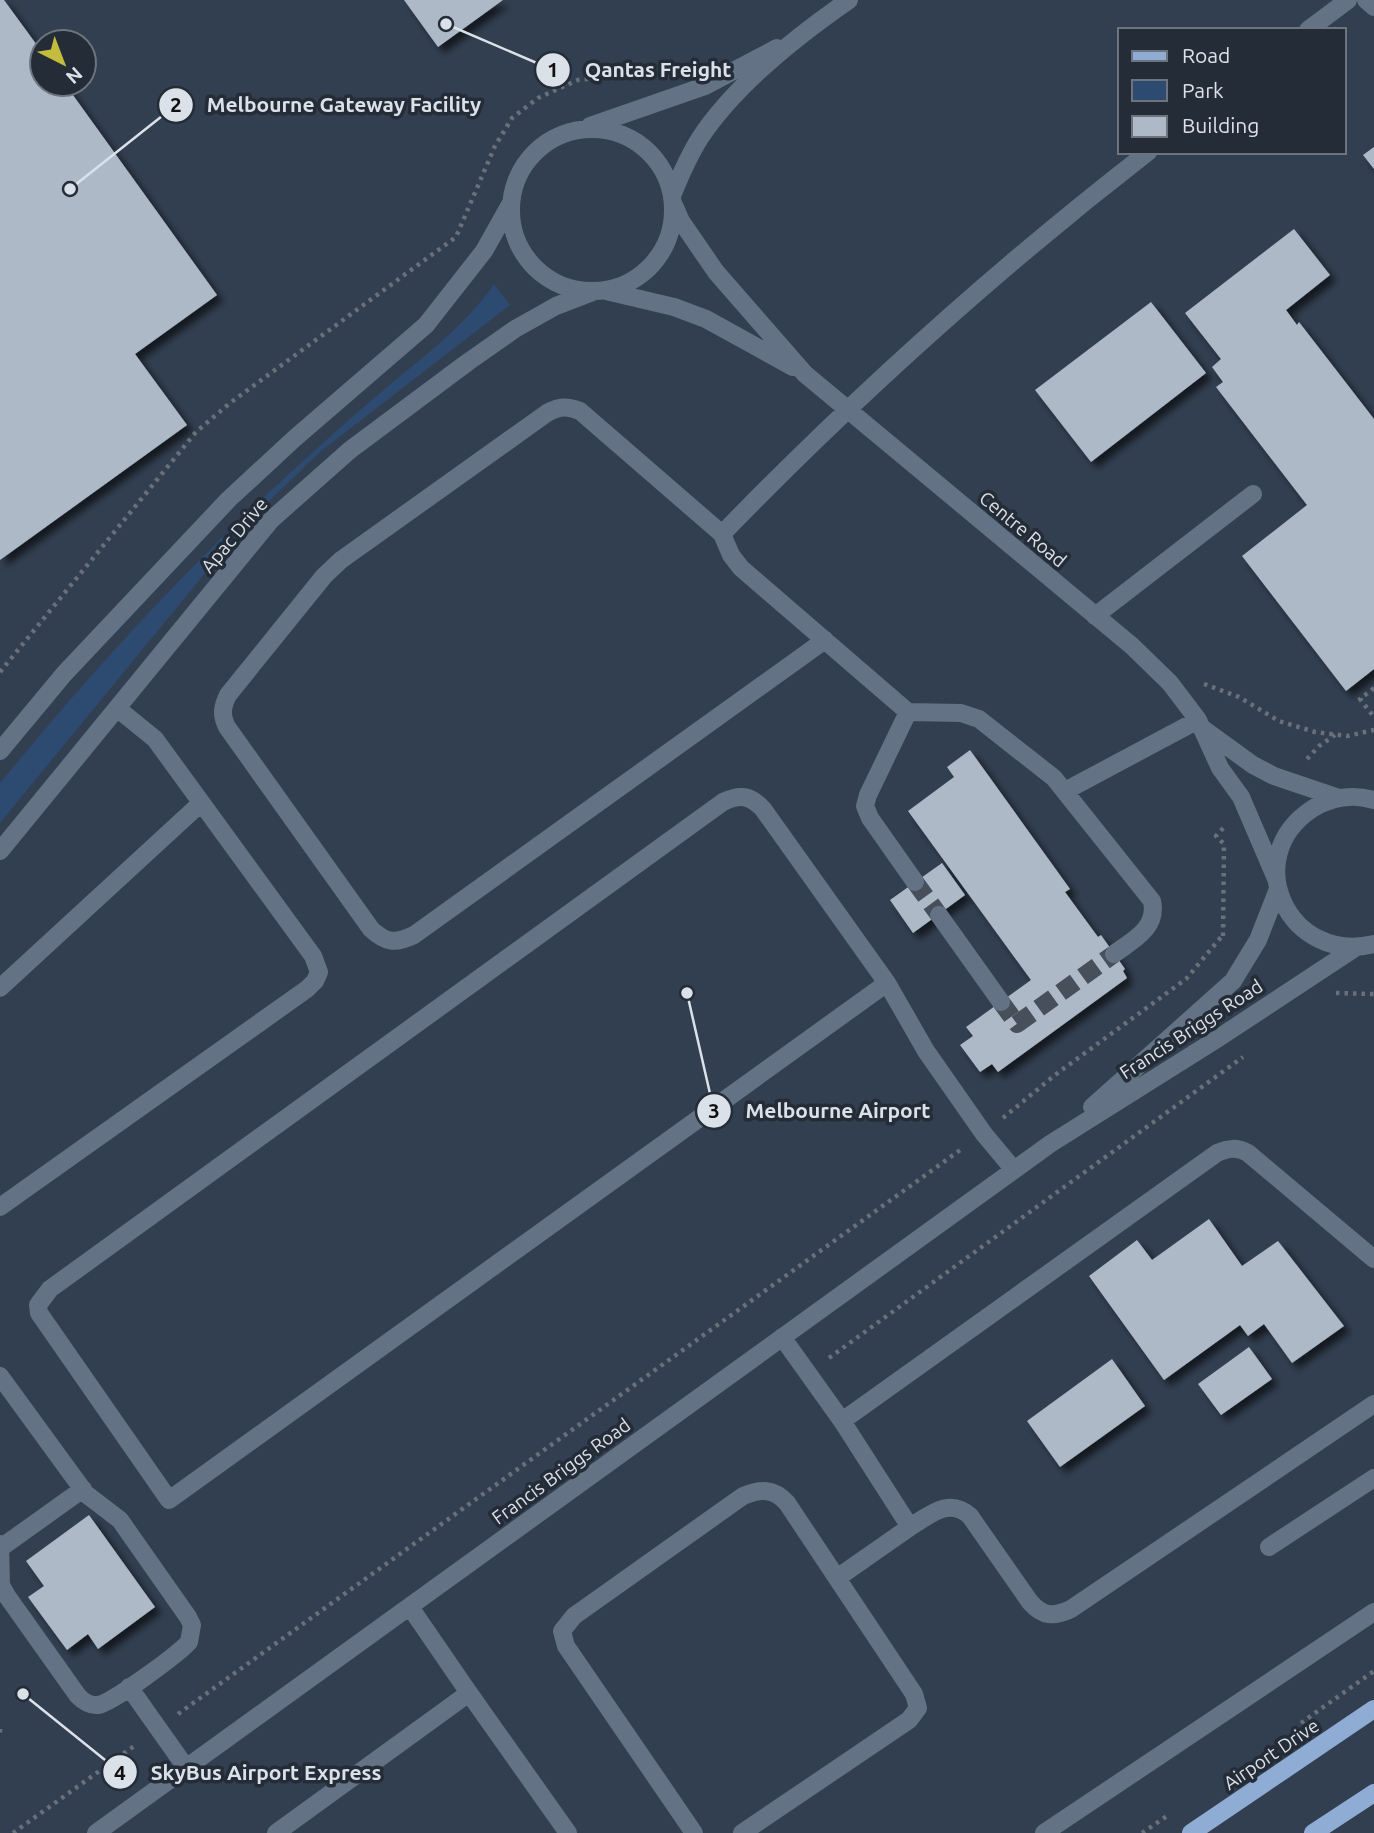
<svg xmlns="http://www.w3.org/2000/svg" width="1374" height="1833" font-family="Ubuntu,sans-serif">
<defs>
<filter id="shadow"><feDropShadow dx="6" dy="6" stdDeviation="3.5" flood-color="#0009"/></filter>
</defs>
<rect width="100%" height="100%" fill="#2d3641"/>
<path fill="#323f50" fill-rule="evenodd" d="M0,0H1374V1833H0ZM1120,30H1344V152H1120ZM42,42H84V84H42Z"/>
<path fill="#2d4a71" d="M494,284L510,305L320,452L269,501L229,544L0,823V783C90,673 186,568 291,472C322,443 354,415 387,387C425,355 465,326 494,284Z"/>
<path fill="#aeb9c8" filter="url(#shadow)" d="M0,0H4L42,52V84H65L217,295L135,354L187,425L0,560Z
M404,0H503L438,47Z
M1374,147V169L1363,155Z
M1294,229L1330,275L1286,310L1297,325L1299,322L1374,419V669L1346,691L1242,556L1307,505L1216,387L1223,382L1212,367L1221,359L1185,313Z
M1151,302L1206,373L1091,462L1035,390Z
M970,750L1070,889L1065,892L1098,937L1101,935L1125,969L1123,971L1127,978L998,1072L992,1064L980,1072L960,1045L973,1036L966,1027L1031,980L908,811L954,777L947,767Z
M942,863L965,895L913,933L890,900Z
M1209,1219L1242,1266L1278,1241L1344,1326L1292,1363L1264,1324L1248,1336L1240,1325L1164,1380L1089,1276L1137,1240L1152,1260Z
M1249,1347L1272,1379L1221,1415L1198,1384Z
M1112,1359L1145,1406L1060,1467L1027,1421Z
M89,1515L155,1607L98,1649L88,1634L67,1650L28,1597L44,1586L26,1561Z"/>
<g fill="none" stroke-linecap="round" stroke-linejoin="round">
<path stroke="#47505a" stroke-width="18" stroke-dasharray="18 9" stroke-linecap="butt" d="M915,882L939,915
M1001,1002L1017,1024L1114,954"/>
<path stroke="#68707a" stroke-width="4.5" stroke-dasharray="3.5 5" stroke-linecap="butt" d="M0,672L196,432L230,403L456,237L495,146L512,118L538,98L578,80L650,71L654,76
M1204,684L1239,697L1279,721L1315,732L1347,736L1374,730
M1374,688L1360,699L1374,717
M1307,759L1319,746L1335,735
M1223,936L1224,844L1216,836L1225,826
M1336,993L1374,994
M1003,1118L1055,1075L1186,979L1222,936
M829,1358L1243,1057
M178,1714L963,1148
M1301,1723L1374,1671
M0,1729V1736
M13,1833L137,1744
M1142,1833L1170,1814"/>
<path stroke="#637285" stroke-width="18" d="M1366,0L1374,7
M1308,30L1348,0
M590,126L705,86L777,48
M511 210a81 81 0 1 1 162 0a81 81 0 1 1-162 0Z
M672,196C680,176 688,157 700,138C735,85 797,36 849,0
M674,205L681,221L716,272L805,374L1132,646L1170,683L1198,720L1220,768L1241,797L1277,881
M606,291L674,307L706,319L793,367
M722,534C855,397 997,269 1148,152
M1095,616L1253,494
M825,640L414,935C395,944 386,943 371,929L227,727C221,715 222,707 228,695L324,576L341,560L547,413C560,406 567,406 580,411L722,534L731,555L741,568L908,712L961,713L979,719L1054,778L1152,901C1158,928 1133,940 1114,954
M908,712L868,795L865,806L870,818L915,882
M1202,728L1253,765L1274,776L1339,798
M0,751L64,674L229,499L295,438L426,325L484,251L511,203
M1065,791L1198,720
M1374,800C1353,794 1331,797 1312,809C1238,858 1289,965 1374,944
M0,851L271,520L350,450L468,362L515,329L556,306L595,291
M939,915L1001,1002
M887,983L169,1500L39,1313L38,1305L50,1289L723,802C740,794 750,795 763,809L887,983L926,1051L984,1134L1014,1170
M0,988L201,803
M1092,1107L1233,981L1258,940L1278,889
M0,1207L307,989L315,981L319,972L313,956L155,739L118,709
M782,1337L842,1421L910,1527C930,1515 949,1497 970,1516L1030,1602C1043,1617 1054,1617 1071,1609L1374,1404
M0,1376L86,1494L120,1520L188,1617L192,1625L189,1642C177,1655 112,1703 98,1705C90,1706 84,1702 78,1696L7,1596L1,1585L0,1544
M842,1421L1217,1153C1229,1148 1236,1147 1248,1153L1374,1259
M2,1547L83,1489
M1269,1547L1374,1478
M837,1578L910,1527
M410,1607L469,1693
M129,1687L187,1769
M96,1833L1050,1144L1217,1039L1355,948
M276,1833L469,1693L568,1833
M694,1833L566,1646L562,1631L574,1616L743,1496C760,1489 774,1488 787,1503L914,1694L918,1708L909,1720L742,1833
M1044,1833L1374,1612"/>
<path stroke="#8fadd4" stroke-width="18" d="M1191,1833L1374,1709
M1313,1833L1374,1793"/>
</g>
<g text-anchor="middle" stroke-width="7" stroke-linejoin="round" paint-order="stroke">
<g font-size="19" fill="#dbe1e8" stroke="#232c37">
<text transform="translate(1023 529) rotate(40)" y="7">Centre Road</text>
<text transform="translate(234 535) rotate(-50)" y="7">Apac Drive</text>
<text transform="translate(1191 1029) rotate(-33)" y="7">Francis Briggs Road</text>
<text transform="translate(561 1471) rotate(-36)" y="7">Francis Briggs Road</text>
<text transform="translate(1271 1754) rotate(-34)" y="7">Airport Drive</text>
</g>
</g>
<path fill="none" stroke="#dbe1e8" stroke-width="2.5" d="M446 24L553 70M70 189L176 105M687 993L714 1111M23 1694L120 1772"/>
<g fill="#dbe1e8" stroke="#232c37" stroke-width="2.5">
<circle cx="446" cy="24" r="7"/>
<circle cx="70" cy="189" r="7"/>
<circle cx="687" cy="993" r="7"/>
<circle cx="23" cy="1694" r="7"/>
<circle cx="553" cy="70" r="18"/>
<circle cx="176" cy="105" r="18"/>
<circle cx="714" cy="1111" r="18"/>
<circle cx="120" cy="1772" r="18"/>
</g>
<g font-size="21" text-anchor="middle" font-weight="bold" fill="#111">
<text x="553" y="77">1</text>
<text x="176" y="112">2</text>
<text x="714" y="1118">3</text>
<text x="120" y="1780">4</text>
</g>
<g font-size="21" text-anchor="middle" font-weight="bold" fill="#dbe1e8" stroke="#232c37" stroke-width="7" stroke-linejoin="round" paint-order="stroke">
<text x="658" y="77">Qantas Freight</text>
<text x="344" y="112">Melbourne Gateway Facility</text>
<text x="838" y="1118">Melbourne Airport</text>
<text x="266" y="1780">SkyBus Airport Express</text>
</g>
<rect x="1118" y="28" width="228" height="126" fill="#232c37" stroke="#6d747e" stroke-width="2"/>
<rect x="1132" y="51" width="35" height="10" fill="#8fadd4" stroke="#6d747e" stroke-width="2"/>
<text x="1182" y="63" font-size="21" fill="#dbe1e8">Road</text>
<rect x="1132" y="80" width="35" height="21" fill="#2d4a71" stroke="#6d747e" stroke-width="2"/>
<text x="1182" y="98" font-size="21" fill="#dbe1e8">Park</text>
<rect x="1132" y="116" width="35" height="21" fill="#aeb9c8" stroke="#6d747e" stroke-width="2"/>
<text x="1182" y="133" font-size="21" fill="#dbe1e8">Building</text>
<g transform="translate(63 63) rotate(138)"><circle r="33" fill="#232c37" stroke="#6d747e" stroke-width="2"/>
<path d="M0-5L12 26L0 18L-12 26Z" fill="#c4bc3d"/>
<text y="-10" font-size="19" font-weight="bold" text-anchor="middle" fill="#dbe1e8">N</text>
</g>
</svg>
